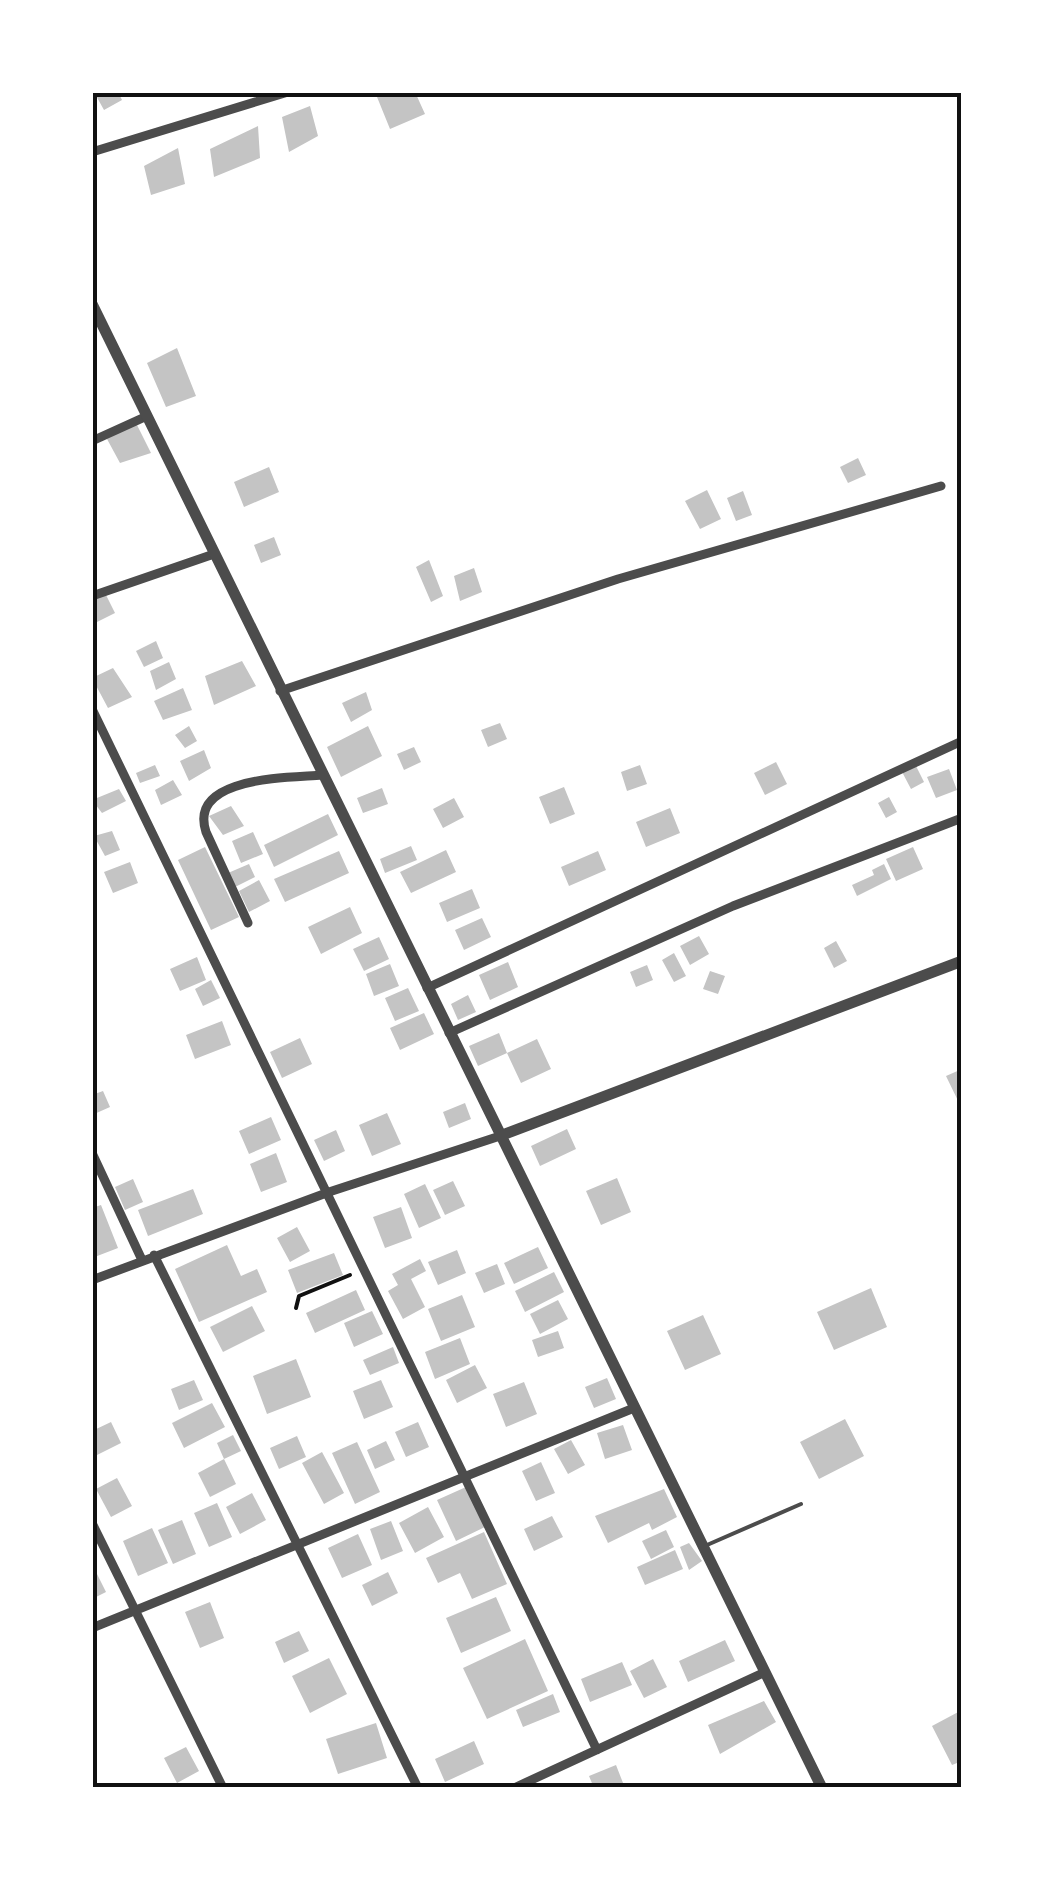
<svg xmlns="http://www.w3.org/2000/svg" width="1054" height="1880" font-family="'Source Sans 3',sans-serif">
<rect width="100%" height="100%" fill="#fff"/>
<path fill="#c4c4c4" d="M94,92H118L122,100L104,110Z
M375,92H415L425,114L390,129Z
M310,106L318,136L289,152L282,117Z
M258,126L260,158L214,177L210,149Z
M178,148L185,184L151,195L144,166Z
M177,348L196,396L166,407L147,363Z
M136,423L151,453L120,463L107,439Z
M858,458L866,475L848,483L840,467Z
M269,467L279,492L244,507L234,482Z
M707,490L721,519L700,529L685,501Z
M743,491L752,515L736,521L727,498Z
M274,537L281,555L261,563L254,545Z
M429,560L443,596L431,602L416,567Z
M474,568L482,592L460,601L454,576Z
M106,595L115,613L95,623L92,600Z
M156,641L163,658L144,667L136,651Z
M242,661L256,686L214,705L205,676Z
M169,662L176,679L156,690L150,671Z
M113,668L132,697L108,708L92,678Z
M183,688L192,710L163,720L154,701Z
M366,692L372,710L351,722L342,703Z
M500,723L507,739L488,747L481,730Z
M189,726L197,741L185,748L175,735Z
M368,726L382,756L341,777L327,747Z
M414,747L421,762L404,770L397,754Z
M204,750L211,768L189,781L180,761Z
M776,762L787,784L765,795L754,773Z
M915,764L924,782L911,789L901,770Z
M155,765L160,776L140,783L136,773Z
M640,765L647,784L627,791L621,772Z
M949,769L957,790L936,798L927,777Z
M173,780L182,795L161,805L155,790Z
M564,787L575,814L550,824L539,797Z
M382,788L388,804L363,813L357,798Z
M119,789L126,801L102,813L92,800Z
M889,797L897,812L886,818L878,803Z
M454,798L464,817L443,828L433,809Z
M231,806L244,826L223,835L209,816Z
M670,808L680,833L646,847L636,822Z
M328,814L338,835L274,867L264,845Z
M112,831L120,850L105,856L94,836Z
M253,832L263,854L241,863L232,841Z
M411,846L417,860L385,873L380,859Z
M205,847L239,917L211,930L178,860Z
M913,847L923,869L896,881L886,859Z
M446,850L456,872L411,893L400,872Z
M339,851L349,873L285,902L274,879Z
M598,851L606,870L569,886L561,867Z
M130,862L138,883L113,893L104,872Z
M249,864L255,877L235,887L228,873Z
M884,864L891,879L857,896L852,885L874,875L872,870Z
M259,880L270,901L249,912L239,891Z
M472,889L480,908L447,922L439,903Z
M350,907L362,933L321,954L308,927Z
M482,918L491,937L464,950L455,930Z
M699,936L709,954L690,965L680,946Z
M379,937L389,959L364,971L353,949Z
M836,941L847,961L834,968L824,948Z
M674,953L686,976L674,982L662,960Z
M197,957L206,980L180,991L170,969Z
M508,962L518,987L490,1000L479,975Z
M390,964L399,986L374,996L366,974Z
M647,965L653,980L636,987L630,972Z
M710,971L725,976L718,994L703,989Z
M211,980L220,998L203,1006L195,989Z
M408,988L419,1011L395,1021L385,998Z
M468,995L476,1012L458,1020L451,1004Z
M424,1013L434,1034L400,1050L390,1028Z
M222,1021L231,1045L195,1059L186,1035Z
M499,1033L507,1053L478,1066L469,1046Z
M300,1038L312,1064L282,1078L270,1052Z
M537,1039L551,1069L521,1083L507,1053Z
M962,1069V1109L946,1076Z
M103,1091L110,1107L92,1115V1095Z
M465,1103L471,1119L449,1128L443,1112Z
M387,1113L401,1144L372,1156L359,1125Z
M271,1117L281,1140L249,1154L239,1131Z
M567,1129L576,1149L540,1166L531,1146Z
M336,1130L345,1151L324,1161L314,1140Z
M276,1153L287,1182L261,1192L250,1164Z
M617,1178L631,1212L601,1225L586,1191Z
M133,1179L143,1202L125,1210L115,1187Z
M453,1181L465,1206L445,1215L433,1190Z
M425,1184L441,1218L419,1228L404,1194Z
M193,1189L203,1214L148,1236L138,1210Z
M101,1205L118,1248L92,1258V1208Z
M401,1207L412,1238L385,1248L373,1217Z
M297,1227L310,1251L290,1262L277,1238Z
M227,1245L241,1276L257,1269L267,1292L199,1322L175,1269Z
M538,1247L548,1268L514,1284L504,1263Z
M457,1250L466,1273L438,1285L428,1262Z
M334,1253L343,1275L297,1293L288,1270Z
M420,1259L426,1271L411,1279L425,1307L403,1319L388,1291L398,1285L392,1274Z
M497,1264L505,1284L484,1293L475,1273Z
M554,1272L564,1292L525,1312L515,1291Z
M871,1288L887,1327L834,1350L817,1312Z
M356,1290L365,1310L315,1333L306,1313Z
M462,1295L475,1327L441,1341L428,1309Z
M558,1300L568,1319L540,1334L530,1314Z
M252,1306L265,1331L223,1352L210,1327Z
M372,1311L383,1334L354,1347L344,1323Z
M703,1315L721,1354L685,1370L667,1331Z
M558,1331L564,1348L538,1357L532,1340Z
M460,1338L470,1364L435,1379L425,1352Z
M393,1347L399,1363L370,1375L363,1360Z
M296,1359L311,1397L267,1414L253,1376Z
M475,1365L487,1388L457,1403L446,1380Z
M607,1378L616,1399L594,1408L585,1387Z
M194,1380L203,1400L179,1410L171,1389Z
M381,1380L393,1407L364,1419L353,1391Z
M524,1382L537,1414L506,1427L493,1394Z
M212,1403L225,1427L184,1448L172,1423Z
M845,1419L864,1456L819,1479L800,1442Z
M111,1422L121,1443L95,1456L92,1431Z
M418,1422L429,1447L406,1457L395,1432Z
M623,1425L632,1450L605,1459L597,1433Z
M233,1435L241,1451L224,1459L217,1443Z
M297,1436L306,1457L279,1469L270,1448Z
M571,1440L585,1465L568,1474L554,1449Z
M386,1441L395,1460L375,1469L367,1450Z
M357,1442L380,1492L355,1504L332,1453Z
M322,1452L344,1493L324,1504L302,1463Z
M224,1459L236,1484L210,1497L198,1473Z
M541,1462L555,1493L536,1501L522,1471Z
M117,1478L132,1506L111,1517L96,1489Z
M466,1487L485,1527L456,1541L437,1500Z
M664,1489L677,1517L652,1530L649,1523L608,1543L595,1516Z
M252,1493L266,1520L240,1534L226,1507Z
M217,1503L232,1537L209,1547L194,1513Z
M428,1507L444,1537L415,1553L399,1523Z
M552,1516L563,1537L534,1551L524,1529Z
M182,1520L196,1554L173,1564L158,1530Z
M391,1521L403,1551L381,1560L370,1529Z
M152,1528L168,1563L138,1576L123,1541Z
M666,1530L674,1547L651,1559L642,1541Z
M484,1532L507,1584L472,1599L460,1573L438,1583L426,1558Z
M358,1534L372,1565L342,1578L328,1548Z
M689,1543L702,1561L689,1570L680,1547Z
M675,1550L683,1569L645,1585L637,1567Z
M95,1570L106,1592L92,1599V1571Z
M388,1572L398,1593L372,1606L362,1585Z
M496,1597L511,1631L461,1653L446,1618Z
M210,1602L224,1638L200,1648L185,1612Z
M299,1631L309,1651L284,1663L275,1642Z
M525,1639L548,1691L487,1719L463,1668Z
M725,1640L735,1661L688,1682L679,1661Z
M329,1658L347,1694L310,1713L292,1676Z
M653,1659L667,1687L644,1698L630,1671Z
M622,1662L632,1685L590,1702L581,1679Z
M553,1694L560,1712L523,1727L516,1710Z
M764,1701L776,1722L720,1754L708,1725Z
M962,1710V1761L952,1765L932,1726Z
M376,1723L387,1758L338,1774L326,1739Z
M474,1741L484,1764L445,1782L435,1759Z
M186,1747L199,1771L177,1783L164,1758Z
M616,1765L625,1788H594L589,1776Z"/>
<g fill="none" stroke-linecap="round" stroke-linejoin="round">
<path stroke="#111" stroke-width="4" d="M296,1308L299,1296L350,1275"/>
<path stroke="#4c4c4c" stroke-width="4" d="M707,1545L801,1504"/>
<path stroke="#4c4c4c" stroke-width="9" d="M92,152L288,92
M92,441L147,416
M92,596L214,554
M280,691L618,579L941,486
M92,709L597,1750
M248,923L206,832C188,776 288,778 322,775
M427,988L962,741
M449,1033L733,906L962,818
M92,1153L142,1260
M154,1255L418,1788
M92,1280L329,1192L500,1136
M92,1523L223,1788
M92,1628L634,1408
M514,1788L765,1672"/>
<path stroke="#4c4c4c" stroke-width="11" d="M92,304L822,1788
M500,1136L962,961"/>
</g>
<rect width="1054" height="1880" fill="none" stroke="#ffffff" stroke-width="190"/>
<rect x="95" y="95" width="864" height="1690" fill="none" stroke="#111" stroke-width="4"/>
</svg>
